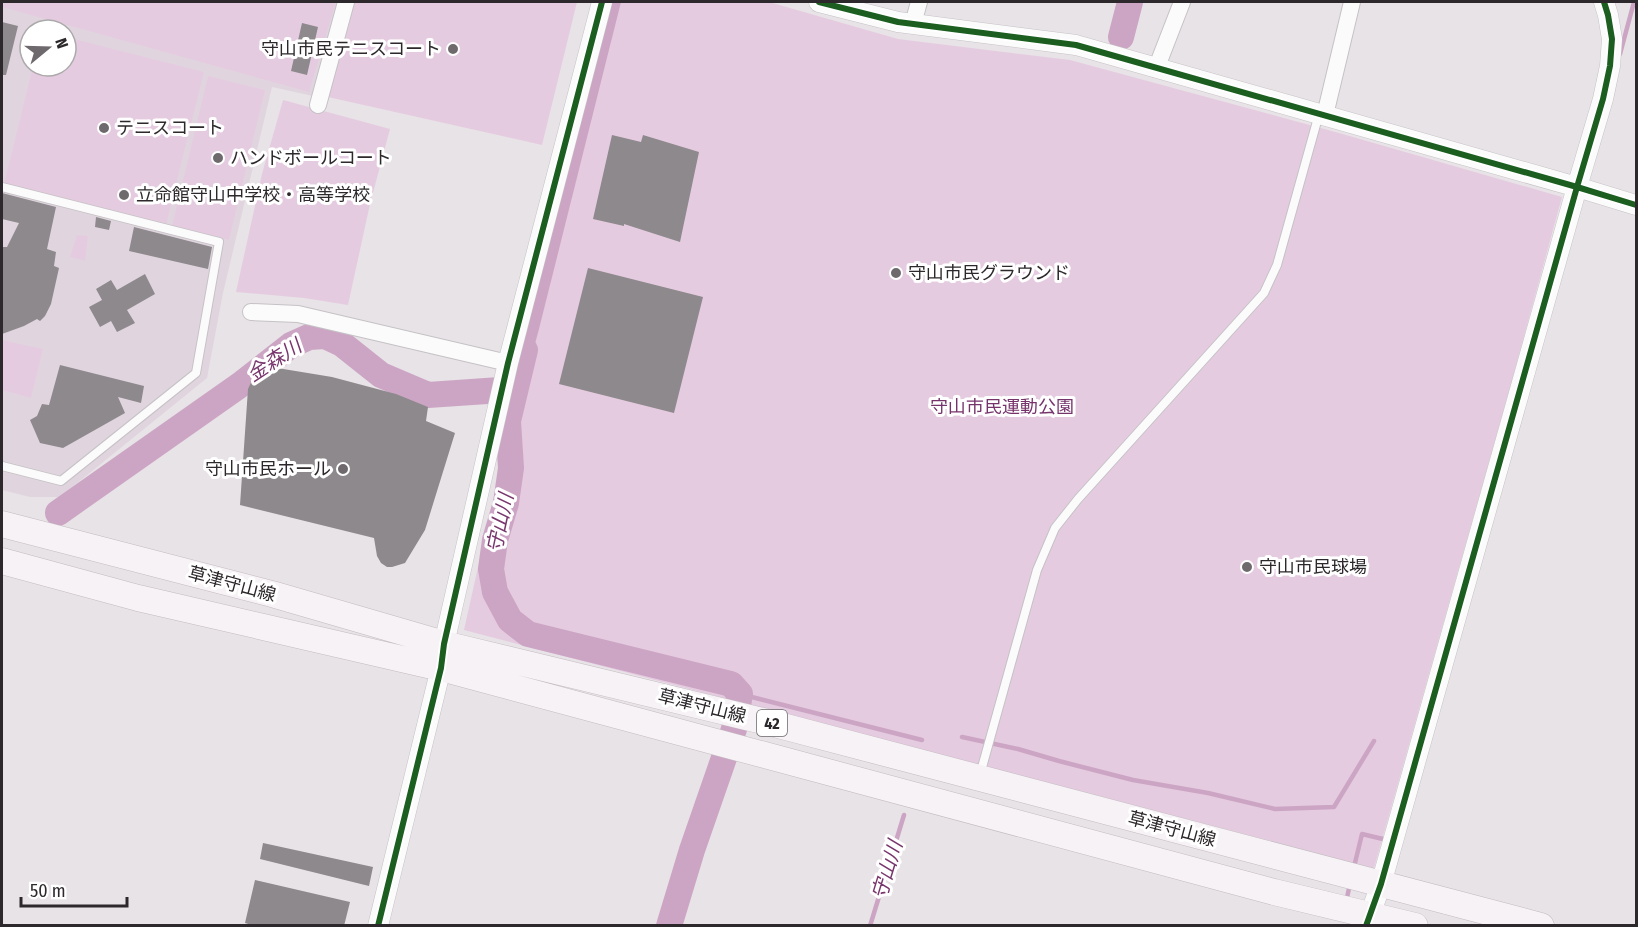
<svg xmlns="http://www.w3.org/2000/svg" width="1638" height="927" font-family="'Fira Sans Condensed','Noto Sans JP',sans-serif">
<rect width="100%" height="100%" fill="#e8e3e7"/>
<path fill="#e0d5de" fill-rule="evenodd" d="M2,2H339L313,96L272,87L223,293L207,378L60,497H30L2,490ZM30,30H66V66H30Z"/>
<path fill="#e5cbe0" d="M2,2H336L309,92L2,7Z
M353,2H577L542,145L328,97Z
M604,2H769L898,39L1070,60L1339,133L1562,197L1512,380L1374,868L464,630Z
M66,37L204,72L166,225L4,184L33,66H66Z
M208,76L265,90L229,240L172,226Z
M283,100L390,129L370,204L348,305L304,298L236,292L262,174Z
M77,235L88,236L85,261L70,257Z
M2,340L43,349L31,398L2,390Z"/>
<path fill="#cca5c4" d="M605,2H621L539,329L524,384L510,385Z"/>
<g fill="none" stroke-linecap="round" stroke-linejoin="round">
<path stroke="#cca5c4" stroke-width="4.5" d="M1620,54L1634,2
M740,694L922,740
M962,737L1018,749L1059,761L1133,780L1208,793L1275,809L1334,807L1374,741
M1354,867L1362,834L1387,840
M1346,902L1350,884
M870,926L904,815"/>
<path stroke="#cca5c4" stroke-width="26" d="M1121,37L1130,2
M525,350L508,421L511,468L506,503L495,540L491,569L495,592L510,620L528,634L731,684L740,694L734,729L692,850L669,926
M58,513L240,385L291,345L309,337L325,336L342,344L381,375L428,395L515,389"/>
</g>
<path fill="#8d898c" d="M2,22L18,26L6,75H2Z
M302,23L318,27L307,75L291,71Z
M612,135L641,142L643,135L699,152L680,242L624,224V226L593,219Z
M2,193L56,207L47,249L56,252L54,266L59,268L51,304L45,316L40,321L37,319L24,326L2,334V247H7L19,223L2,219Z
M96,217L111,221L109,230L95,227Z
M134,227L212,247L208,269L129,251Z
M588,268L703,297L674,413L559,384Z
M145,274L155,294L127,310L135,323L117,332L111,321L100,327L89,307L102,300L96,289L111,280L117,290Z
M60,365L144,386L141,403L118,397L125,413L63,448L40,443L30,420L37,416L42,404L49,405Z
M259,365L332,377L396,394L428,407L426,421L455,433L425,530L405,563L392,567H387L381,563L377,556L374,538L240,505L248,389Z
M263,843L373,867L369,886L260,859Z
M255,880L350,902L344,926H255L245,923Z"/>
<g fill="none" stroke-linecap="round" stroke-linejoin="round">
<defs>
<path id="service" d="M2,187L219,242L196,373L61,481L2,466
M981,771L1037,570L1055,528L1078,499L1264,293L1277,265L1319,114"/>
<path id="minor" d="M913,24L919,2
M1156,69L1182,2
M318,105L346,2
M1325,115L1352,2
M251,312L298,314L508,363"/>
<path id="tertiary" d="M819,2L898,22L1076,45L1577,187L1636,205
M378,926L441,668L444,644L508,363L602,2
M1366,926L1381,884L1577,187L1603,99L1610,66L1612,39L1608,15L1604,2"/>
<path id="primary" d="M2,524L272,594L444,644L767,722L1541,926
M2,561L138,598L441,668L1274,892L1415,926"/>
</defs>
<use href="#service" stroke="#c5c2c5" stroke-width="10"/>
<use href="#minor" stroke="#c5c2c5" stroke-width="18"/>
<use href="#tertiary" stroke="#c5c2c5" stroke-width="21"/>
<use href="#primary" stroke="#c3bac1" stroke-width="27"/>
<use href="#service" stroke="#fcfbfb" stroke-width="8"/>
<use href="#minor" stroke="#fcfbfb" stroke-width="16"/>
<use href="#tertiary" stroke="#fcfbfb" stroke-width="20"/>
<use href="#primary" stroke="#f6f2f5" stroke-width="26"/>
<defs>
<path id="cycleway" d="M819,2L898,22L1076,45L1577,187L1636,205
M378,926L441,668L444,644L508,363L602,2
M1366,926L1381,884L1577,187L1603,99L1610,66L1612,39L1608,15L1604,2"/>
</defs>
<use href="#cycleway" stroke="#fff" stroke-width="10"/>
<use href="#cycleway" stroke="#1b5e20" stroke-width="6"/>
</g>
<g fill="#6e696d" stroke="#fff" stroke-width="2">
<circle cx="453" cy="49" r="6"/>
<circle cx="104" cy="128" r="6"/>
<circle cx="218" cy="158" r="6"/>
<circle cx="124" cy="195" r="6"/>
<circle cx="896" cy="273" r="6"/>
<circle cx="343" cy="469" r="6"/>
<circle cx="1247" cy="567" r="6"/>
</g>
<g text-anchor="middle" stroke-width="6" stroke-linejoin="round" paint-order="stroke">
<rect fill="#fff" stroke="#6b686b" stroke-width="1.5" x="757" y="710" width="30" height="26" rx="4.5"/>
<g font-size="16" font-weight="bold" fill="#2c282b">
<text x="772" y="729">42</text>
</g>
<g font-size="18" fill="#2c282b" stroke="#fff" text-anchor="start">
<text x="441" y="55" text-anchor="end">守山市民テニスコート</text>
<text x="116" y="134">テニスコート</text>
<text x="230" y="164">ハンドボールコート</text>
<text x="136" y="201">立命館守山中学校・高等学校</text>
<text x="908" y="279">守山市民グラウンド</text>
<text x="331" y="475" text-anchor="end">守山市民ホール</text>
<text x="1259" y="573">守山市民球場</text>
</g>
<g font-size="18" fill="#76336b" stroke="#fff">
<text x="1002" y="413">守山市民運動公園</text>
</g>
<g font-size="18" fill="#2c282b" stroke="#fff">
<text transform="translate(232 584) rotate(15)" y="6">草津守山線</text>
<text transform="translate(702 706) rotate(14)" y="6">草津守山線</text>
<text transform="translate(1172 829) rotate(15)" y="6">草津守山線</text>
</g>
<g font-size="20" font-style="italic" fill="#78366d" stroke="#fff">
<text transform="translate(274 360) rotate(-33)" y="7">金森川</text>
<text transform="translate(500 523) rotate(-78)" y="7">守山川</text>
<text transform="translate(887 870) rotate(-73)" y="7">守山川</text>
</g>
</g>
<rect width="1638" height="927" fill="none" stroke="#2c282b" stroke-width="6"/>
<g transform="translate(48 48) rotate(71)"><circle r="28" fill="#ffffff" stroke="#aba9aa" stroke-width="1.5"/>
<path d="M0-4.5L10 22L0 15L-10 22Z" fill="#6e696d"/>
<text y="-9" font-size="16" font-weight="bold" text-anchor="middle" fill="#2c282b">N</text>
</g>
<path d="M21 897v9h106v-9" fill="none" stroke="#2c282b" stroke-width="3"/>
<text x="30" y="897" font-size="18" fill="#2c282b" stroke="#ffffff" stroke-width="4.5" paint-order="stroke">50 m</text>
</svg>
